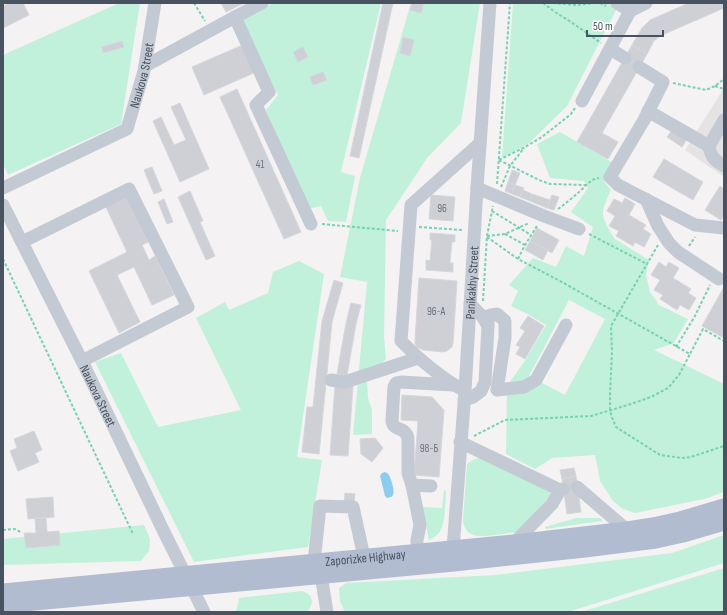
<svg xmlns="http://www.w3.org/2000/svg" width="727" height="615" font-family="'Sofia Sans Condensed',sans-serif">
<rect width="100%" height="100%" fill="#f4f2f2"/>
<path fill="#e5e3e4" d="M724,88V177L685,150Z"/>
<path fill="#c1f1db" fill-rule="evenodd" d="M119,3H140L121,124L8,175L3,164V55Z
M273,3H381L341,172L355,176L346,222L328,221L321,206L308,209L266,110L278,95L240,21Z
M411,3H480L461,123L427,158L386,220L384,337L386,359L377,368L367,382L368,398L372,410V434L353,435L367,282L340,277L360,178Z
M513,3H608L617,8L567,106L528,144L502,158Z
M560,132L613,163L604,181L611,190C609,194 603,207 603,212C602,218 611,234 615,239L649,260L646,275L650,292L659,305L688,319L674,343L654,350L724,384V492L704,499L635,513L623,509L613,501L600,481L595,455L552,458L535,469L506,454L507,386L526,359L546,325L529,315L511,306L518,291L509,285L533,258L556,267L566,246L584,256L593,227L571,212L588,188L584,181L550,178L537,144ZM569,300L605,319L565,395L529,376Z
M299,261L324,274L297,457L322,460L308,547L194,562L95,362L121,353L158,427L241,410L196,318L225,302L229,310L268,293L273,272Z
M480,457L547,489L550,493V496L518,532C511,533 503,534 496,535C482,536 466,540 463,521L467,464L471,461Z
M444,490L446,492C445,503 446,526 438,534C435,537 432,538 429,540L422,507L442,508Z
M576,518H600L603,520L602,521L545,529V527Z
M144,525L150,539L149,551L141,561L3,565V539Z
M724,535V563L568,612H345L340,601L339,588L346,583L495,575L672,553Z
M724,568V612H581Z
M302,591C313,595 315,603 307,612H235L237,608L239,598Z"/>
<path fill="#8dccef" d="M385,472C386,473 388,473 388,474C391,477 395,491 393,495C392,497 390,497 387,498L385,496L380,476L382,473Z"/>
<path fill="#ced0d6" stroke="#d6d7dd" d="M9,3H23L29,15L3,28V6Z
M221,3H244L226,12Z
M383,3H393L359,158L350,156Z
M412,3H424L421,13L410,10Z
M689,3H724V8L660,36L654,41L647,54L632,45L642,28L650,20Z
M403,37L414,40L410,56L400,53Z
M122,41L124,47L103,53L102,47Z
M245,44L256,72L204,95L192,67Z
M632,45L647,54L602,133L618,142L608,159L577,142Z
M303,47L308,57L298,62L293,52Z
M323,72L327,80L313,85L310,77Z
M237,89L301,232L284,239L220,97Z
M180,103L209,169L180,182L153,121L161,117L174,145L186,140L171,107Z
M672,130L687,139L682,147L667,137Z
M664,159L703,182L693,200L653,177Z
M152,167L162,191L154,194L144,170Z
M512,170L520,173L515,185L508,182Z
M508,182L515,185L512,194L505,191Z
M515,185L524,188L520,197L512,194Z
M720,186L724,189V216L721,220L705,210Z
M523,190L532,194L530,201L520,197Z
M190,191L203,221L200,222L215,256L206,260L178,197Z
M532,194L550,200L547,208L530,201Z
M126,195L148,242L142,245L149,260L155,256L174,295L152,305L134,267L117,275L140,322L119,333L89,271L127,252L105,205Z
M431,195L455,197L453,221L429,219Z
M552,195L559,197L554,210L547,208Z
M625,198L635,204L629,215L646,225L643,229L651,234L644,247L635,242L633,246L616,236L619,231L609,226L615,216L607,211L614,199L622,203Z
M164,199L173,222L167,224L158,202Z
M537,228L559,240L552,253L530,241Z
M430,233L455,235V242H452L450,263H453V272L426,270V260L430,261L432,240H430Z
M530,241L548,250L543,260L525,250Z
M659,262L666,267L669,262L679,268L673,278L691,289L688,293L696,298L689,310L680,305L677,310L660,299L663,295L654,290L660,280L651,275Z
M419,278L457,281L453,343L452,347L447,351L443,352L423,350L417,347L415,344V340Z
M334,280L343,283L332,322L319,454L302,452L307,407H313L322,321Z
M724,287V338L702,326Z
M351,303L361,305L356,324L347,375L337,374L346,323Z
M528,316L544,326L525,359L516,354L520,347L516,345L525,331L520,328Z
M335,385L353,386L348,456L330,455Z
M402,395L432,397L444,410L439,477L414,475L418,421L401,420Z
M34,431L42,450L35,453L39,462L18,471L10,451L17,448L14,439Z
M375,438L383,448L372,462L361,454L360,439Z
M574,468L576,476L562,479L560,470Z
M576,476L581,512L567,514L562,479Z
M345,493L355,494L354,503H344Z
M53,497L54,517L28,519L26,499Z
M35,518H46L47,532L59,531L60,545L26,548L24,533H36Z"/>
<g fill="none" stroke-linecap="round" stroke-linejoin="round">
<path stroke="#77d1b3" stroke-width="2" stroke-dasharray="3 2" stroke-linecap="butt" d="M194,3L205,21
M543,3L555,12L571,22L601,43
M553,3L576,5L595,3
M600,3L606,6
M673,83L706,90L715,86L724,79
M715,86L724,89
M499,160L525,147L542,137L571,114L575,108
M499,160L539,180L550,184L586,185
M497,184L510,3
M501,187L510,166L524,148
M558,209C565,204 572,198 578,193C585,187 590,179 599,178
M492,211L531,235
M322,224L398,231
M419,227L462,230
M505,234L525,245
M589,234L647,264
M487,236L505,234L529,223
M487,237L518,259L560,281L690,354L703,329L724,341
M658,245L611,326L612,351L610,395V411L613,420L616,427L660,455L682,458L691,457L724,446
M689,246L695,237
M3,259L133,534
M518,259L525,245L537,226
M483,301L487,236L493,206
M676,347L695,316L710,285
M474,436L505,420L591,416L631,404L651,397L668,388L679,375L690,354
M3,530L15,529L22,533"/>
<g stroke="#c3cad4" stroke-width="13">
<path d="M617,3L630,11"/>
<path d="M235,17L269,92L256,105L311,224"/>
<path d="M610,49L625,58"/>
<path d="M145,66L235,17L262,3"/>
<path d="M639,67L663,82L644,120L610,177L618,185L695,225L724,228"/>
<path d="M582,101L630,11L646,3"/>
<path d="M648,111L709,146"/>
<path d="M724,120L709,146C711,157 714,160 724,166"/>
<path id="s1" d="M3,188L127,129L144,71L155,3"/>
<path d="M477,188L544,216L579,229"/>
<path d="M646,199L658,226L669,243L678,252L719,279"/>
<path id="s2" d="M3,205L82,361L164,532L204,612"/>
<path d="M22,242L129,189L188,307L82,361"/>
<path d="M488,326V316L491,315L497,314L505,321V338L497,390L524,387L536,380L566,325"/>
<path d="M331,380L345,382L418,358"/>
<path d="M465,391C441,378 420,360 401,341L411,205L480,143"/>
<path d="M464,400L473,397L481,391L485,382L488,326L482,316L470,304"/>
<path d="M460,442L560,490L563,489"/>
<path d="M412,485L431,486"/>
<path d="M577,487L627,530"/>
<path d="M514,543L552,504L560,490"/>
<path d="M417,552V540L420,525L412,485L408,473V438C405,426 394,432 392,421L394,387L396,383L401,382L453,385"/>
<path id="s3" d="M453,558V549L465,391L477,188L490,3"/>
<path d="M314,562L320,506L353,507L364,557"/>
<path d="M321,575L327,612"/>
</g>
<g stroke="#b1bcd1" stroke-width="17">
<path id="s4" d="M3,592L514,543L627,530L653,526L680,520L724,507"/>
<path d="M3,605L454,563L585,549L656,540L683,534L724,522"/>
</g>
</g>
<g text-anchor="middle" stroke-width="3" stroke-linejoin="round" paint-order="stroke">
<g font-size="11" fill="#6a727e">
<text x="260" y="168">41</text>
<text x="442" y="212">96</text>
<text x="436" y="315">96-А</text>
<text x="429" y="452">98-Б</text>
</g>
<g font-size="13" fill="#495260" stroke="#fff">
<text dy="5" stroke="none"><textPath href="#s1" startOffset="193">Naukova Street</textPath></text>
<text dy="5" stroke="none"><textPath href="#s3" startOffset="276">Panikakhy Street</textPath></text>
<text dy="5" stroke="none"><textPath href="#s2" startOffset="213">Naukova Street</textPath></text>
<text dy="5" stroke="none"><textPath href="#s4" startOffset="364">Zaporizke Highway</textPath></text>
</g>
</g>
<rect width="727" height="615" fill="none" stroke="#495260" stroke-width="8"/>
<path d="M587 30v6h76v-6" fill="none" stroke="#495260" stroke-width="2"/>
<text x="593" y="30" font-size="12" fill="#495260" stroke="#ffffff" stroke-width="3" paint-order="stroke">50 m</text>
</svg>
